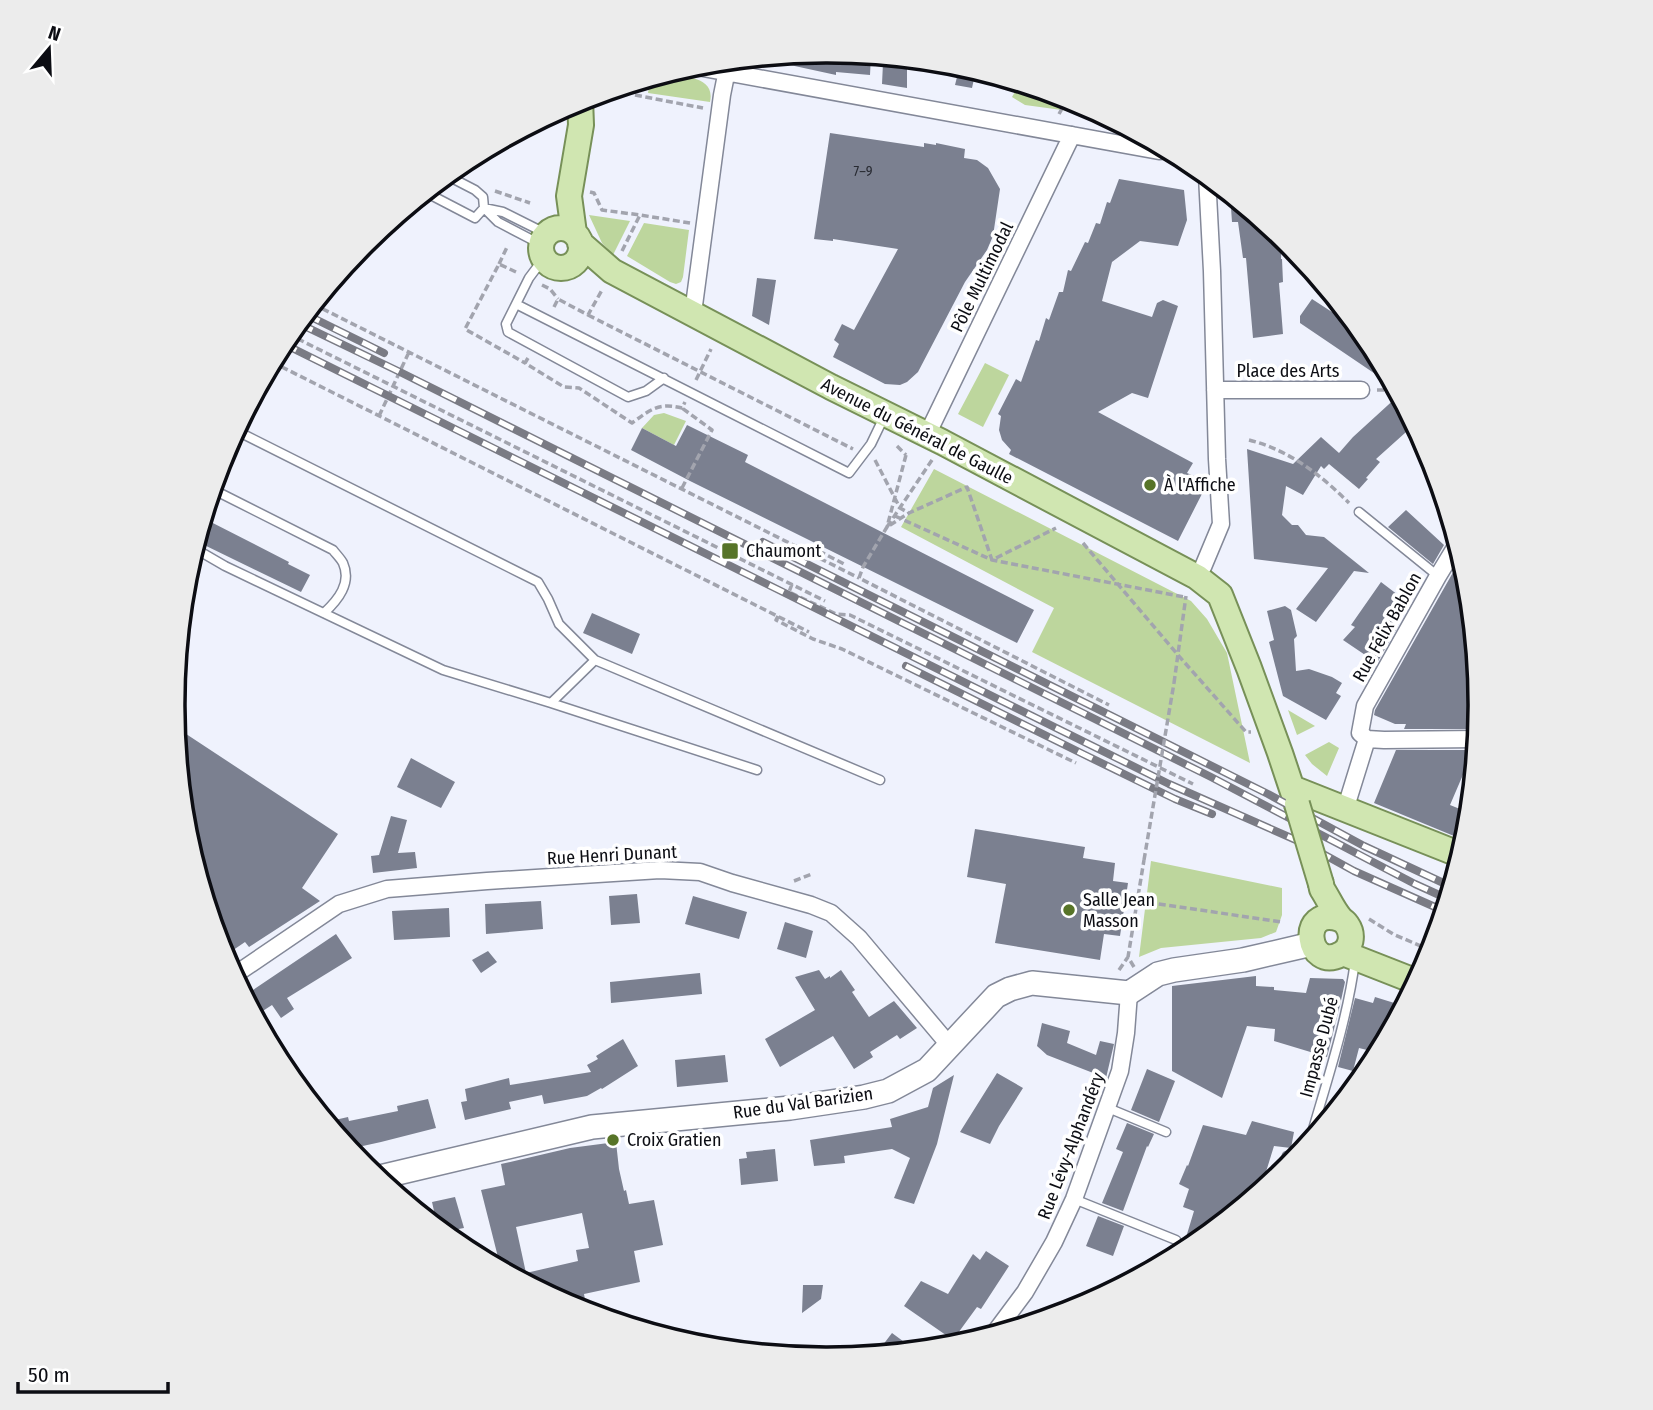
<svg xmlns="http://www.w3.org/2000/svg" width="1653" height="1410" font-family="'Fira Sans Condensed',sans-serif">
<rect width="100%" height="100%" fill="#eff2fd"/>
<path fill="#bdd69d" d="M662,75C681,76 716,75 710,102L648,93L650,78Z
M1020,83L1077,101L1106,116L1025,105L1012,97Z
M589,215L630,221L613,255L602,243Z
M644,223L689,230L683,277L681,282L676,284L670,282L627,256Z
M985,363L1009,375L983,427L958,414Z
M664,413L686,421L674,445L642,428L654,415Z
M934,469L1191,601L1207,619L1227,653L1250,763L1032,652L1054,608L901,527Z
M1288,710L1315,726L1297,735Z
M1329,742L1339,748L1327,776L1312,764L1305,755Z
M1151,861L1282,888V915L1276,932L1261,938L1161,948L1139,957Z"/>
<path fill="#7b8090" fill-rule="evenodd" d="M827,51L871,55L870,75L836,72V75L767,60V57Z
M883,63L907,65V88L882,84Z
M946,63H955L976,70L972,88L955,85L957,77Z
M830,133L924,147V143L936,145V143L965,149L964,158L977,160L988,168L1000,189L993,236L987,250L965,282L918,372L907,382L900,385L885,384L833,357L839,344L834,340L842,324L854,330L898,249L833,239V241L814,239Z
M1119,179L1184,190L1187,220L1178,246L1140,241L1112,262L1102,301L1152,317L1157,303L1163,300L1178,306L1148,398L1132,393L1098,412L1193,463L1187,473L1208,482L1178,541L1009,454L1011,450L1002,440L999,430L1001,416L998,414L1016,379L1021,382L1036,340L1039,341L1046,318L1049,320L1059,292H1063L1068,270L1071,271L1085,242L1088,243L1096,223L1100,224L1107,202L1110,203Z
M1230,194L1282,237L1281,259H1282L1283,282L1279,283L1283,334L1253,338L1246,258H1243L1238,222H1232Z
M757,278L776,280L769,325L752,316Z
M1312,299L1335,314L1341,306L1371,342L1396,388L1300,323V316Z
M1399,395L1415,424L1376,459L1380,462L1366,478L1368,479L1359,489L1329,464L1324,469L1321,466L1303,495L1286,486L1282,515L1292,525H1298L1306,535L1324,537L1369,573L1354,571L1316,622L1296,609L1328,568L1254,559L1247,449L1293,464L1321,437L1339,453L1353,437Z
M687,425L748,455L745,462L1034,610L1017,643L690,481L631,450L642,428L676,446Z
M1406,510L1444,545L1433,564L1388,527Z
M203,518L289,562L288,564L310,575L301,592L196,541Z
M1460,560L1464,563L1468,578L1481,705L1478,729H1404L1406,724H1395L1374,715L1375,710Z
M1381,582L1398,595L1384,616L1398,626L1377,663L1343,640L1355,627L1351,625Z
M1285,606L1291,610L1297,636L1294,639L1296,671L1309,669L1332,677L1342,683L1336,693L1341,696L1326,720L1283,696L1269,642L1274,640L1267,611Z
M592,613L640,634L632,654L583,633Z
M174,726L338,834L302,888L320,901L249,947L245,942L223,957L185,832Z
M1396,750H1476L1474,770H1465L1450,805L1465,811L1454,836L1374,803Z
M411,758L455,782L441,808L397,787Z
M391,816L407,820L398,853L415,852L417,868L373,873L371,856L379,855Z
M975,829L1085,847L1083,858L1115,863L1113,881L1128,883L1120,936L1104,934L1100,960L995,943L1006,884L967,877Z
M637,894L640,923L611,925L609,896Z
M693,896L747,912L739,939L685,924Z
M541,901L543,929L486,934L485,904Z
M449,908L450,937L394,940L392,911Z
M785,922L813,931L806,958L777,949Z
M336,934L352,958L287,998L294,1009L281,1018L272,1005L255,1016L244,996Z
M488,951L497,962L481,973L472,960Z
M819,970L825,979L830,976V978L841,970L855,990L852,992L869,1017L894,1001L917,1028L900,1039L897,1035L870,1052L873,1057L854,1069L833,1036L780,1067L765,1039L815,1010L795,977Z
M700,973L702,994L611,1003L610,982Z
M1256,976V986L1274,987V990L1306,993L1310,978L1343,979L1345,982L1340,1005L1327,1057L1274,1041L1275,1029L1247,1026L1222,1098L1172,1071V986Z
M1375,997L1404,1006L1379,1053L1359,1048L1353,1071L1338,1067L1355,998L1373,1003Z
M1042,1023L1070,1031L1067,1043L1096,1055L1100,1041L1114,1044L1106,1078L1047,1055L1037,1046Z
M623,1039L638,1066L602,1089L601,1088L587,1096L544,1104L542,1095L509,1102L511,1109L465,1120L461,1102L467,1101L465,1089L509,1078L510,1085L591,1072L587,1065L598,1059L596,1056Z
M725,1055L728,1082L677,1087L675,1060Z
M1147,1069L1175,1081L1159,1122L1131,1110Z
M997,1073L1023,1088L999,1126L990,1144L960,1132Z
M954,1075L937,1144L914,1204L894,1198L910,1158L892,1149L844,1156L845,1163L814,1166L810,1140L892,1127L890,1119L928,1107L933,1088Z
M428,1099L436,1128L381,1142L349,1149L326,1122L348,1117L349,1121L398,1111L397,1106Z
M1252,1121L1294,1132L1291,1148L1274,1146L1260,1191L1242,1207L1232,1204L1228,1217L1190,1249L1181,1254L1194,1211L1183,1207L1189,1189L1179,1184L1187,1165L1188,1166L1203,1125L1246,1135Z
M1127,1123L1154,1134L1148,1147L1147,1146L1123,1211L1102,1203L1123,1152L1116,1149Z
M616,1142L619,1169L624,1191L626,1190L629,1204L654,1200L663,1245L634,1251L640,1282L584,1294L586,1305L572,1308L501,1269L481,1190L505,1185L501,1164L570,1148ZM582,1213L589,1248L576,1250L578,1261L526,1273L516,1227Z
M775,1149L778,1181L741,1185L739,1159L747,1158L746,1152Z
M455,1197L464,1228L442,1232L438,1229L432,1202Z
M1098,1216L1124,1226L1113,1256L1086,1246Z
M986,1251L1009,1266L981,1309L977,1307L953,1340L904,1306L921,1281L948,1294L973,1254L980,1260Z
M803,1285H823L821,1299L802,1313Z
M892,1333L915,1350L876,1354Z"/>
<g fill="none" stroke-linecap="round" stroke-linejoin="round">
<defs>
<path id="lane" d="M446,175L475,190L483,197L484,208L503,212L547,234
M425,192L475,218L484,208L498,222L542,245
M544,258L529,278L516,304L849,473L871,444L884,417
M516,304L506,324L508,332L628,397L646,391L664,378
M235,430L538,582L548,599L559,624L595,660L880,780
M212,489L333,550C336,554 341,559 343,563C352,583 338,600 324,613
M1359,512L1438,576
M194,548L225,566L443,670L551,703L595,660
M551,703L757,770
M1108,1108L1166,1132
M1309,1143C1326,1083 1347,1022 1355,961
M1287,1156H1298
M1074,1199L1176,1240"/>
<path id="street" d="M692,66L1159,151L1169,150
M1186,159L1207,176L1212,271L1217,459L1221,524L1203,567
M693,313L722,95L729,60
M1215,390H1361
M927,435L1072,135
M1458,543L1438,576L1365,706L1360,733L1367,739L1384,740L1477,739
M1345,810L1367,739
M233,976L339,904L387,889L487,881L660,870L700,872L732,883L811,905L831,913L859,938L950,1046
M993,1335L1025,1292L1054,1242L1074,1199L1120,1071L1126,1033L1129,993"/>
<path id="secondary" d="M376,1178L592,1127L790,1108L864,1097L888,1091L927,1070L996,996L1010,989L1032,983L1129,993L1158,974L1174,970L1243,960L1312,944"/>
<path id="primary" d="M541 248a20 20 0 1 1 40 0a20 20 0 1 1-40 0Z
M574,233L569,196L581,125L580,99
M580,243L612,271L831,387L942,442L1197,577L1220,595L1249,668L1280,753L1297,804
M1292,788L1461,855
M1321,884L1322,889C1328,898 1333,910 1340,918C1345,924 1343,919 1347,925C1354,935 1351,949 1341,954C1307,973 1297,905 1340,919
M1343,953L1417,982"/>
</defs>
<use href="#lane" stroke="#838898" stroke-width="11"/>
<use href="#street" stroke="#838898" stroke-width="19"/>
<use href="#secondary" stroke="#838898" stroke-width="26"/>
<use href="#primary" stroke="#779058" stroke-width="28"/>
<path stroke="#a2a4ae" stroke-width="3.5" stroke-dasharray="7 3.5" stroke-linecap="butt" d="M635,95L703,108
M1059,114L1068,98
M495,191L530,203
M590,192L594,193L602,210L640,215
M622,251L640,215L690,223
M499,264L508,245
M516,272L499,264L465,329L525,363
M542,285L550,289L558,299
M313,304L859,578
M554,307L558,299L588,315L602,290
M588,315L853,449
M288,334L825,601
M528,358L525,363L564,387L579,388L632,423C650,410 658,402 682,408L685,402
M272,362L809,632
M696,380L711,349
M1377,390H1390L1395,386
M379,416L409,352
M1249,440C1289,450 1321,475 1349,503
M897,446L906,455
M906,455L887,527L863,567L859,578L1109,705
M875,460L900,508L909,513
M932,460L887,527L909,513L967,487L992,560L1056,528
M682,488L712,430L682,408
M895,516L992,560L1184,597
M1083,543L1178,655L1246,732H1251
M813,555L815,549L844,564
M792,584L789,592L836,614L850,615L1193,784
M778,616L776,620L813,639L842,649L1076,763
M1174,683L1186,596
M794,881L812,874
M1138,901L1282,922
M1369,919L1393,934L1432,951
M1134,967L1128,957L1144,860
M1119,970L1128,957"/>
<use href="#lane" stroke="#fff" stroke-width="8"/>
<use href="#street" stroke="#fff" stroke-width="16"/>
<use href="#secondary" stroke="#fff" stroke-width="23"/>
<use href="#primary" stroke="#d0e6b1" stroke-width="24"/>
<defs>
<path id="rail" d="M305,314L384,353
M298,323L400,372L1211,777L1415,884L1448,899
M282,343L1169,784L1305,844L1354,871L1444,911
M763,542L1268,794L1364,846L1452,887
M906,666L1083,754L1175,799L1212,814"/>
</defs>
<use href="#rail" stroke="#7a7b84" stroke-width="8"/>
<use href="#rail" stroke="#fff" stroke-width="5" stroke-dasharray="16" stroke-linecap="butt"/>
<defs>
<path id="primary-bridge" d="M1297,804L1321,884"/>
</defs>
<use href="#primary-bridge" stroke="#779058" stroke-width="28" stroke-linecap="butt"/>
<path stroke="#a2a4ae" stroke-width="3.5" stroke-dasharray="7 3.5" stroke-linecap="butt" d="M1144,860L1174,683"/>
<use href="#primary-bridge" stroke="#d0e6b1" stroke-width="24"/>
</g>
<g fill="#577428" stroke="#fff" stroke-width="2.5">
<circle cx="1150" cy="485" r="7"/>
<rect x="721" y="542" width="18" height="18" rx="3.5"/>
<circle cx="1069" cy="910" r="7"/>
<circle cx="613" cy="1140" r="7"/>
</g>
<g text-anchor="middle" stroke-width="7" stroke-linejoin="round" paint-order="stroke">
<g font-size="14" fill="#282a32">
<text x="863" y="176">7–9</text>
</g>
<g font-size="18" fill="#0c0d13" stroke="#fff">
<text transform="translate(982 277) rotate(-64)" y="6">Pôle Multimodal</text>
<text x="1288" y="377">Place des Arts</text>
<text transform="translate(917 431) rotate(27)" y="6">Avenue du Général de Gaulle</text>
<text transform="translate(1387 627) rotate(-61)" y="6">Rue Félix Bablon</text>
<text transform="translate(612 855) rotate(-3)" y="6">Rue Henri Dunant</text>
<text transform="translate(1319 1047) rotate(-75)" y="6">Impasse Dubé</text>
<text transform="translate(803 1103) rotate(-8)" y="6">Rue du Val Barizien</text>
<text transform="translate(1071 1146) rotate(-69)" y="6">Rue Lévy-Alphandéry</text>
</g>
<g font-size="18" fill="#0c0d13" stroke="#fff" text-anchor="start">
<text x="1164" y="491">À l'Affiche</text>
<text x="746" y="557">Chaumont</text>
<text x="1083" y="906">Salle Jean<tspan x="1083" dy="21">Masson</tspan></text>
<text x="627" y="1146">Croix Gratien</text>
</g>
</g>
<path d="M0 0H1653V1410H0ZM826 63H827A641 641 0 0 1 1468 704V706A641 641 0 0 1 827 1347H826A641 641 0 0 1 185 706V704A641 641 0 0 1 826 63Z" fill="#ececec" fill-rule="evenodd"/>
<path fill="none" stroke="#0c0d13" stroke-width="3.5" d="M826 63H827A641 641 0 0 1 1468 704V706A641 641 0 0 1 827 1347H826A641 641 0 0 1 185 706V704A641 641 0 0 1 826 63Z"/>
<g transform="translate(49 49) rotate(19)" stroke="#ffffff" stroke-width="5" paint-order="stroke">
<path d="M0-5L12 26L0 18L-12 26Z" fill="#0c0d13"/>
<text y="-10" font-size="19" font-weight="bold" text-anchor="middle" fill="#0c0d13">N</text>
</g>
<path d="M18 1382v10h150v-10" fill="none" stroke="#0c0d13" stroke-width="3.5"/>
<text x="28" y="1382" font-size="21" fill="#0c0d13" stroke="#ffffff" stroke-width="5" paint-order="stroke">50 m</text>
</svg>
